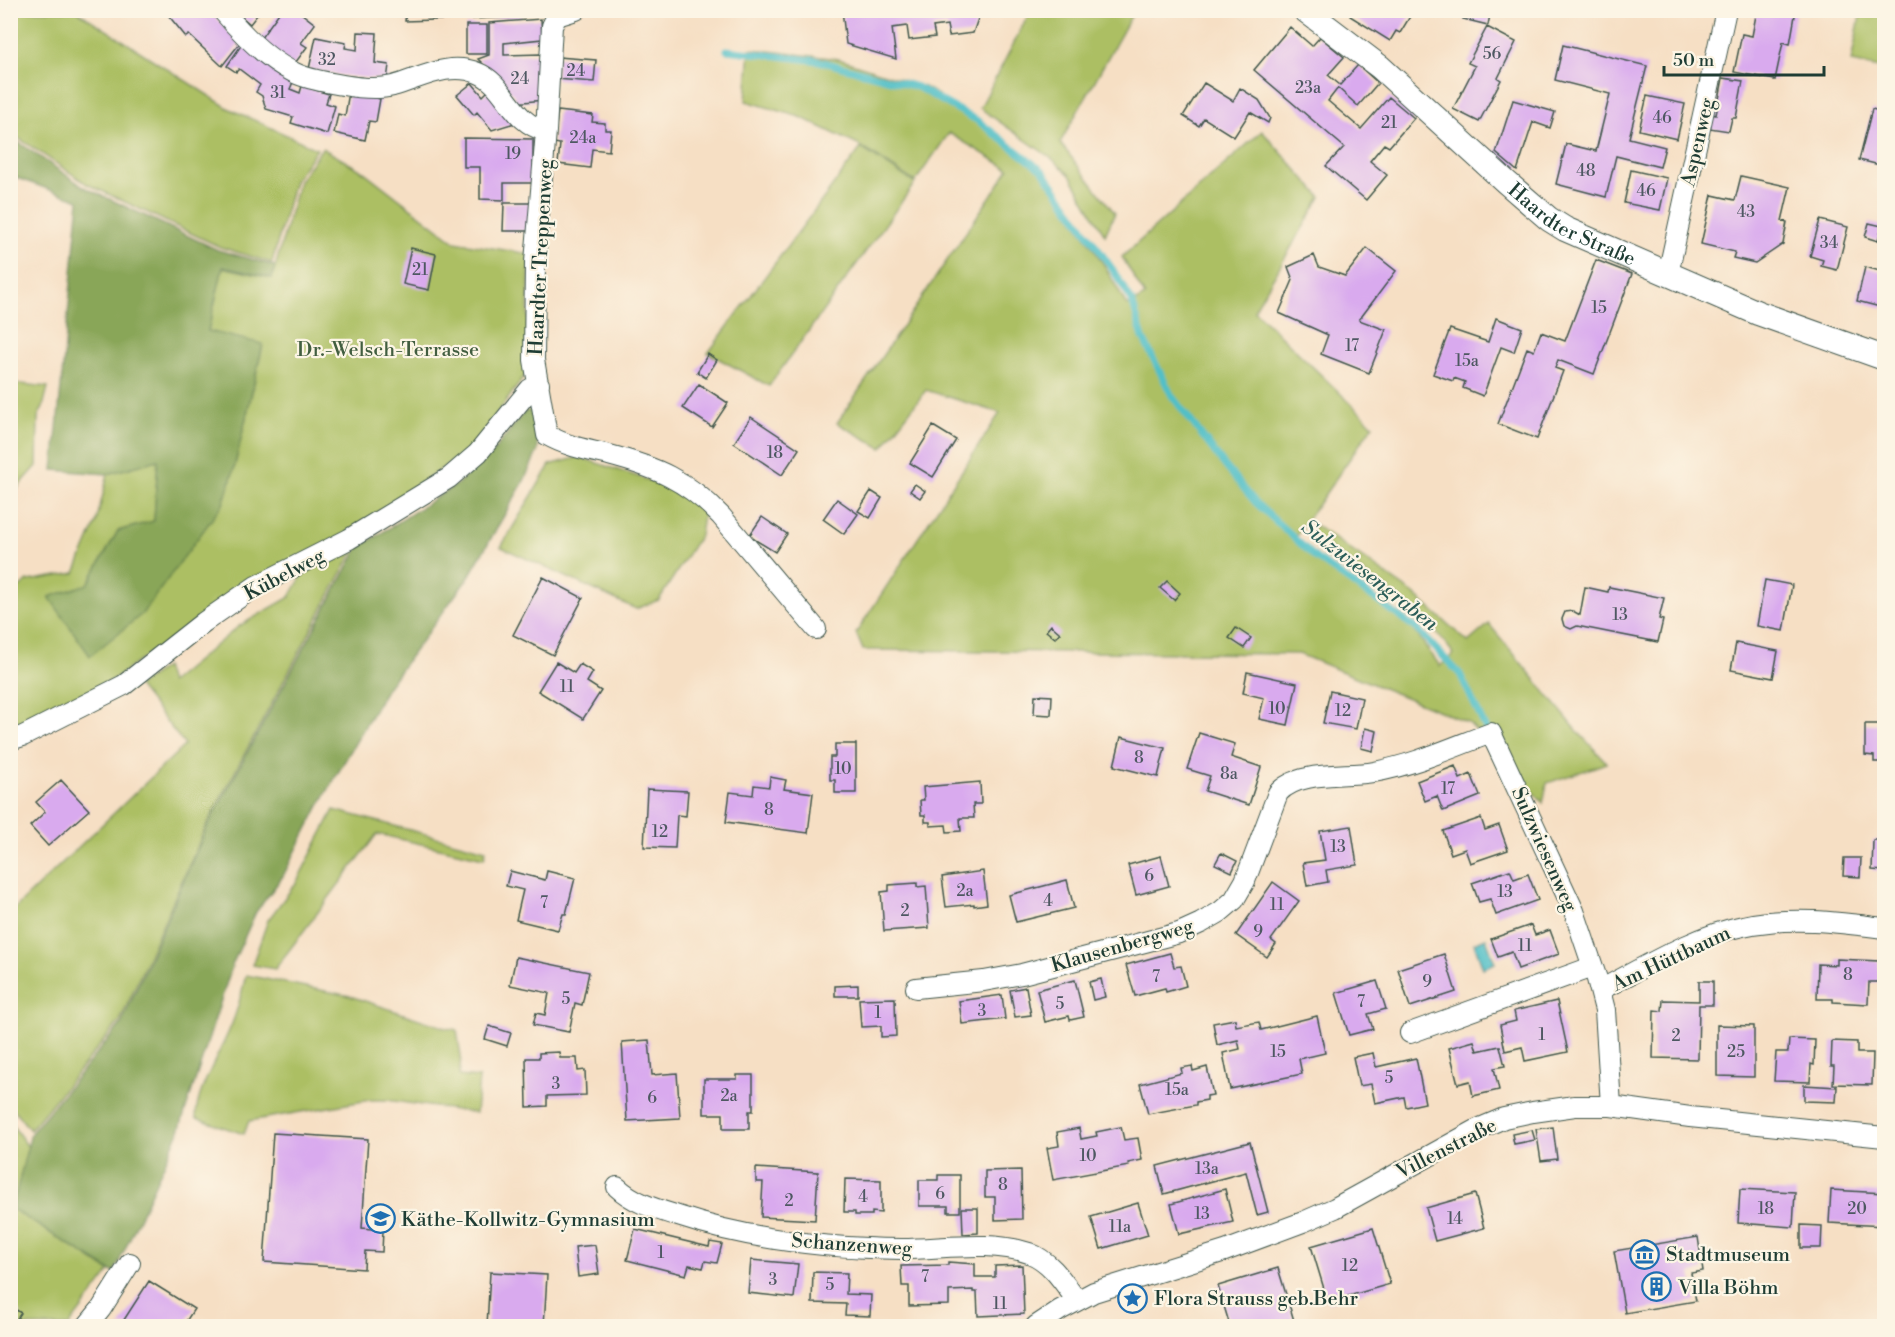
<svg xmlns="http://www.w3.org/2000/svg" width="1895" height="1337" font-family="'Libre Bodoni',serif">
<rect width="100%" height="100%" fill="#fcf5e5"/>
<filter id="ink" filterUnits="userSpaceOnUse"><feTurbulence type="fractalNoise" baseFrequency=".0167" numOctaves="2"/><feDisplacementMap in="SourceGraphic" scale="12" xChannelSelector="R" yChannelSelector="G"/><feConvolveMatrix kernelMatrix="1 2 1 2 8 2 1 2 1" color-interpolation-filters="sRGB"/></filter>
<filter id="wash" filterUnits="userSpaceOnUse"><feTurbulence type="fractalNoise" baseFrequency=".008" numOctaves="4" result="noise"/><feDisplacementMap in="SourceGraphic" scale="24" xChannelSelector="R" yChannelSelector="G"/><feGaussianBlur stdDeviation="1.35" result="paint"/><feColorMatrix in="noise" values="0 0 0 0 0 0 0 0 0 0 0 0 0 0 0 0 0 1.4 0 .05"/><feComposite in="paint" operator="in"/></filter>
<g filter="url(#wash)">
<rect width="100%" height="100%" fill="#f6dfc4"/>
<path fill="#acbf63" stroke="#667e4c" stroke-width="1.5" d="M1031,10L1134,11L1060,143L1115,213L1105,235L1070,175L1051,158L980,108Z
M10,11H77L228,108L317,149L294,181L272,263L220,247L87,184L11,133Z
M1861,11H1884V69L1851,62Z
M750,49L839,59L924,87L938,95L933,98L977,122L1042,171L1103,263L1127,306L1145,296L1122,257L1262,131L1321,197L1254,310L1373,425L1294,539L1315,559L1414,630L1440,666L1454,654L1434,629L1406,604L1310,533L1315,525L1414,594L1468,642L1489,624L1580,734L1607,763L1547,783L1543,803L1469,723L1299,654L863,650L856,633L1000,413L926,390L882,448L837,423L1009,169L949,133L915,182L862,147L800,117L746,101Z
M322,148L364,172L455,242L530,254L526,374L475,444L466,452L343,536L256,580L109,682L20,728L11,709V594L28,581L75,573L96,523L108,474L158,459L154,521L118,531L88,584L90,656L223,504L234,469L263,345L208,331L223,267L272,278L299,181Z
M861,148L915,183L769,386L708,353Z
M11,383L48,387L43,407L38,417L37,466L19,486L11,502Z
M579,457L660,484L704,510L700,535L659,600L636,609L501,547L550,465Z
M355,548L208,822L120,1021L30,1130L11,1106V912L185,745L138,686L165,667L170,683L239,626L290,597L304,572Z
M334,810L486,850L484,858L377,834L275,969L252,965L268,920L296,883Z
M246,975L350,996L446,1028L457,1030L461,1057L459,1076L479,1078L476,1113L387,1100H370L249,1121L244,1134L196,1118C195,1091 224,1047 233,1021C239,1006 242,990 246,975Z
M10,1122L45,1170L17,1212L110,1271L69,1326H11Z"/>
<path fill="#89a659" stroke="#547246" stroke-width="1.5" d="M11,137L84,187L218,250L275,266L272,278L223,267L208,331L263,344L234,469L223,504L142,614L90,656L49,597L88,584L118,531L154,521L158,460L108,474L53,470L79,200L11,176Z
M537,410L538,450L523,483L468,578L387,688L320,804L283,876L256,912L233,963L178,1134L114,1273L12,1209L31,1133L121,1024L207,827L358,548L456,485L493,452L525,411Z"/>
<path fill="#51bfc7" stroke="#387e7e" stroke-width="1.5" d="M1486,938L1495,963L1483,968L1474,943Z"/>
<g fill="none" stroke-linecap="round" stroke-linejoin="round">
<path stroke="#51bfc7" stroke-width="7" d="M727,50L819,61L917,87L978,121L1043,171L1111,267L1132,301L1143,338L1172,396L1225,466L1256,503L1316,558L1417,629L1460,674L1486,729"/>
</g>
<g id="blocks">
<path fill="#d9aaee" d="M164,10H208L240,43L222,66L189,35L186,37Z
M234,10H261L250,24Z
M281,10H297L315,24L301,43L307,47L293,66L258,42Z
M406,10H522V17L405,21Z
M842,10H981L973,33L949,36L947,25L933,27L935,37L909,40L907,26L892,28L896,59L846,44Z
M1353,10H1414L1400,33L1396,31L1390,41L1350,16Z
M1465,10H1491L1488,25L1463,19Z
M1757,10H1796L1790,44L1783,42L1775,80L1734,72L1742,34L1752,36Z
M541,19L542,39L504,43V55L542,54L543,100L515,103V96L478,59L489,55V23Z
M466,25H487V54H466Z
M1290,27L1312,46L1320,37L1344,57L1328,75L1340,85L1358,65L1378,83L1358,106L1338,88L1328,101L1361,129L1389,97L1414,118L1389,147L1384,144L1370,161L1387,175L1366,200L1326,166L1344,147L1254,70Z
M1487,27L1516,42L1498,78L1501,80L1479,122L1453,109L1475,66L1468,63Z
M358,32L377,33L375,63L389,65L387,80L340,75L309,69L316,37L346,43L345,48L357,50Z
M242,44L293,82L290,89L300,93L302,86L329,94L326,103L335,106L327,134L291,123L293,117L266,109L262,96L256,92L260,85L239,69L236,72L227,66Z
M1563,45L1647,66L1629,138L1665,147L1660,167L1616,156L1606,197L1556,184L1566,144L1596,151L1610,94L1555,80Z
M558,57L596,60L594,82L556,79Z
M1723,78L1743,81L1736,118H1732L1729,131L1709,128L1712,114L1716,115Z
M472,83L483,96L492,87L521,121L492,130L477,112L474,115L457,95Z
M1204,83L1233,101L1240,88L1259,100L1270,118L1268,123L1250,112L1234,137L1204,118L1199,126L1183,116Z
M349,92L380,99L376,122L369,121L365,140L334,133L338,114L345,116Z
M1647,96L1685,104L1677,139L1639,130Z
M1513,100L1555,112L1550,128L1533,122L1517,171L1496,153Z
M1872,109L1884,112V166L1859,160Z
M558,111L593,115L592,122L605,123V130H611L609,151L592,149L590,168L558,164L560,144L554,143Z
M464,138L533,139V183H504V200L480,199V167H464Z
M1631,170L1667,178L1660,210L1624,203Z
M1741,176L1790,187L1782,221L1787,222L1783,244L1755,263L1733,258L1735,252L1701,244L1712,195L1735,200Z
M504,203H535L534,231H503Z
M1820,220L1848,227L1837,270L1821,266L1823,260L1810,256Z
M1869,223L1882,226L1878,241L1865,237Z
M411,248L436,254L429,290L403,284Z
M1367,248L1396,271L1359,320L1386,330L1369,373L1321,354L1328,335L1279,313L1293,280L1288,267L1314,255L1319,267L1345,276Z
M1596,260L1632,274L1594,374L1558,360L1555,368L1563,371L1537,439L1498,424L1527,348L1534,351L1541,332L1565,341Z
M1865,267L1884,272V308L1857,301Z
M1496,318L1522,328L1514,352L1501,347L1483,396L1463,388L1465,382L1454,378L1453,381L1433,374L1450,329L1488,342Z
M708,354L717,360L706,378L697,372Z
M699,384L728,403L712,427L683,408Z
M751,417L799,449L782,475L734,443Z
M933,426L956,440L933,477L910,463Z
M915,484L925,491L920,498L910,491Z
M871,491L882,498L870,518L858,511Z
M837,499L858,514L844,534L823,519Z
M762,517L787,534L775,552L749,536Z
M543,577L583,598L553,655L513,635Z
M1765,580L1792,585L1784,631L1757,626Z
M1167,581L1180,593L1174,600L1160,588Z
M1585,587L1608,592L1609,587L1664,598L1659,619L1663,620L1658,642L1577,626L1571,629L1564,626L1562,619L1565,612L1573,611L1580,615Z
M1051,625L1060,633L1055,638L1046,631Z
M1236,628L1251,638L1244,648L1229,638Z
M1736,643L1778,651L1773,678L1731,670Z
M556,662L574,673L580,664L593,672L587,682L601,691L583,719L538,691Z
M1247,672L1297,683L1288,725L1259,719L1264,698L1243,693Z
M1330,691L1362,698L1356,729L1323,723Z
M1035,695L1052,696L1051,715L1034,714Z
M1865,724H1884V762H1874V756L1865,755Z
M1365,728L1377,731L1373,751L1361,748Z
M1199,733L1235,744L1231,757L1261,767L1249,805L1205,791L1210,776L1187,769Z
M1121,737L1165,748L1158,777L1114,766Z
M835,744H856V793H835V780H830V757H835Z
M1455,766L1460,779L1471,774L1480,796L1443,811L1437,796L1425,801L1417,781Z
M770,777L786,780L784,789L813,793L808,833L726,822L730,792L753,795L754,785L769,787Z
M61,780L89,810L48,846L30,826L45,812L36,802Z
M980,782L981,804H973L974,818H960L961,831L947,832L946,825L930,826V822H925V815H921L920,800H924L923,787Z
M647,789L688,791L686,816L677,815L675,848L644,847Z
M1481,818L1485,830L1499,825L1508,850L1470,863L1465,849L1451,854L1443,831Z
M1351,826L1357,865L1326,870L1328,882L1307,886L1303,863L1325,860L1320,831Z
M1873,840H1884V871L1872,870Z
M1221,853L1237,861L1232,872L1215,864Z
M1161,856L1169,886L1136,895L1128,865Z
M1844,858H1861L1860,877L1843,876Z
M1510,870L1514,879L1528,874L1538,900L1496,915L1490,899L1479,902L1472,883Z
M510,871L545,880L547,871L575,878L566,914H563L558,930L516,920L523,890L506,886Z
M983,871L987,904L974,906V904L946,907L942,877Z
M1067,880L1074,908L1016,922L1009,895Z
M1273,882L1299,901L1271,940L1276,944L1267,957L1236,935Z
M917,883V887L926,886L929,928L884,931L881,892L889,891V885Z
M1531,925L1535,935L1550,930L1559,954L1518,969L1512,952L1498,957L1491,939Z
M1170,953L1174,967L1181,966L1186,986L1166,992L1165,988L1135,996L1126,965Z
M1444,954L1456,992L1410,1007L1398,969Z
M516,957L589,972L582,1005L575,1003L569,1032L533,1025L536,1013L545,1015L549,993L510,985Z
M1837,959L1879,961L1878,982H1869L1868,1004L1833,1002V999H1817L1818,964L1837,965Z
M1101,979L1105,997L1093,1000L1089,982Z
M1075,980L1084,1017L1070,1020L1069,1016L1045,1022L1037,990Z
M1377,981L1386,1009L1368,1014L1373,1029L1349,1035L1336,993Z
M1699,981H1713V1005H1699L1698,1059L1653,1058L1654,1010L1662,1011L1663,1000L1699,1001Z
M858,985V996H835V986Z
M1026,987L1031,1015L1015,1017L1010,990Z
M1002,995L1005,1019L962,1024L959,1001Z
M895,998L896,1036L881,1037V1026L861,1027L859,999Z
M1557,1001L1568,1052L1525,1061L1522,1047L1505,1051L1500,1025L1516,1021L1514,1011Z
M1317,1016L1325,1053L1299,1059L1302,1074L1230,1089L1223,1053L1240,1049L1238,1040L1217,1045L1213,1023L1235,1019L1236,1026L1259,1022L1261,1030Z
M1717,1025L1754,1026V1077L1717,1076Z
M489,1026L511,1033L507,1046L485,1039Z
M1789,1039L1815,1040L1814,1065L1811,1064L1810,1082L1774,1081L1776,1052H1788Z
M649,1040L652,1075L677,1073L680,1118L627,1121L622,1042Z
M1474,1041L1477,1051L1500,1046L1505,1066L1494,1068L1499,1090L1473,1096L1470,1081L1458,1084L1449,1048Z
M1832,1041L1857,1042V1053H1873L1872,1085L1833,1084L1834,1066H1831Z
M559,1052L560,1058H577L578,1071L585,1070L586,1095L547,1096V1106L527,1107L526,1058H539V1053Z
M1373,1053L1376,1067L1416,1058L1425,1103L1406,1107L1404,1097L1375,1103L1371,1084L1359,1086L1353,1057Z
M1192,1066L1193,1071L1207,1067L1213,1095L1207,1096V1100L1196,1102V1105L1148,1114L1140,1084L1182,1073L1181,1068Z
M737,1075H753V1111H749V1129H723V1114H704V1079H737Z
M1804,1085L1837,1087L1836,1102L1804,1101Z
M1121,1127L1124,1140L1138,1138L1142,1160L1128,1163L1129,1166L1053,1180L1047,1148L1059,1146L1057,1132L1079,1128L1081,1139L1097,1136L1096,1132Z
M1553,1127L1557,1159L1541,1161L1536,1129Z
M1532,1130L1535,1140L1514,1144L1512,1134Z
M273,1133L368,1139L362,1228L383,1230L382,1252L365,1251L364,1269L264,1262Z
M1250,1142L1268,1212L1257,1215L1246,1172L1164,1194L1157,1166Z
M756,1168L818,1172L815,1220L761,1217L763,1182H756Z
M1021,1170L1022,1219L995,1220V1197H985V1171Z
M938,1175H960V1212H948V1206H919V1180H938Z
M845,1179L881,1180V1213L872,1212V1215H855V1212H844Z
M1225,1189L1233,1222L1179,1234L1171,1204Z
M1740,1189L1795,1192L1793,1227L1738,1223Z
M1831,1190L1884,1193V1226L1829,1223Z
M1475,1194L1484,1228L1435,1241L1426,1208Z
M1138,1203L1148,1235L1101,1249L1091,1217Z
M962,1208H978V1233L963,1234Z
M1801,1225L1822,1226L1821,1248H1801Z
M1373,1228L1390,1284L1328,1302L1311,1246Z
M635,1229L709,1247L710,1242L722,1244L717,1263L705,1261L703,1268L689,1265L686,1275L627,1260Z
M1698,1237L1703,1271L1691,1273L1696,1301L1625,1313L1614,1251Z
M595,1245L599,1274L578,1277L575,1247Z
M751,1260L798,1264L794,1298L748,1293Z
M948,1262L975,1264V1277H995V1266L1022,1265L1024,1314L978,1316L977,1292H973V1290L949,1291V1305L909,1306V1286H902L901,1266L948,1265Z
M1278,1268L1295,1324L1288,1326H1230L1218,1286Z
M490,1272L547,1275L544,1326H487Z
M813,1272L847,1273L846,1294L871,1295L870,1316L845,1315L846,1304L812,1303Z
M149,1281L194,1309L183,1326H120Z
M10,1306L21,1313L12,1326L10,1325Z"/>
</g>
</g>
<g filter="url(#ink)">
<use href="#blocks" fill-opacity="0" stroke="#3f554a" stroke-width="1.5"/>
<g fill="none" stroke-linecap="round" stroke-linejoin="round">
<defs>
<path id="minor" d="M222,10C242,34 266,59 295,73C309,80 327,82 343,85C360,88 377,90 393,86C421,78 449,61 478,73C506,84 511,123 546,131
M576,10L557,16L552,26L546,131L535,262L534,360L547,435C566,446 587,450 609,455C655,467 687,480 721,516L816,629
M1668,274L1726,10
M10,740L23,736L124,685L204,622L256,586L349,539L449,478L478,453L530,389L539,384
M916,988L984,981L1022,974L1179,933L1201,923L1220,912L1234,900L1245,881L1278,793C1298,770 1345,777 1374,772C1414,765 1453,747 1491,733L1574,911L1597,979L1605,1010L1611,1106
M1600,990C1643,968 1696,935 1743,926C1790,916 1837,922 1884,928
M1410,1033L1592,967
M617,1187C634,1203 656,1209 678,1216C750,1240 827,1248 902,1249C943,1249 990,1240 1029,1253C1051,1261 1064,1283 1077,1301
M87,1326L101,1309L130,1263
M1036,1326L1060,1310L1094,1292L1225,1251L1303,1222L1335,1208L1478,1129L1504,1118L1533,1112L1575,1106H1611L1690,1117L1884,1137"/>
<g id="tertiary">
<path id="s1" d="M1305,10L1380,67L1506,182L1549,219L1565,229L1758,313L1884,358"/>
</g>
</defs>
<use href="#minor" stroke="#3f554a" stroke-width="22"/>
<use href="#tertiary" stroke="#3f554a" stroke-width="26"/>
<use href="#minor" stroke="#fff" stroke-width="20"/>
<use href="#tertiary" stroke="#fff" stroke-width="24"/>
</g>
</g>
<defs>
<symbol id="school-ring" viewBox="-11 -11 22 22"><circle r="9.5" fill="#fcf5e5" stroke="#1f6fb2" stroke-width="1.5"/><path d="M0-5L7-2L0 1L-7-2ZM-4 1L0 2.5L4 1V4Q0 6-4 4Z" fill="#1f6fb2"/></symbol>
<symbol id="museum-ring" viewBox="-11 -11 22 22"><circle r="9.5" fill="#fcf5e5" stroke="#1f6fb2" stroke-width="1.5"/><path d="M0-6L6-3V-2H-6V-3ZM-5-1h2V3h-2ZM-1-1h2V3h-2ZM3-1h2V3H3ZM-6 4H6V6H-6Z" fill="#1f6fb2"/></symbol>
<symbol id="building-ring" viewBox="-11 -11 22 22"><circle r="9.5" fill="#fcf5e5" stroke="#1f6fb2" stroke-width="1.5"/><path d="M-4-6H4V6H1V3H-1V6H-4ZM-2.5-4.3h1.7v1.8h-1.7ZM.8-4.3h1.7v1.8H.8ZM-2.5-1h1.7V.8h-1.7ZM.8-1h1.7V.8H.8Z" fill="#1f6fb2"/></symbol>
<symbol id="sight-ring" viewBox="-11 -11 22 22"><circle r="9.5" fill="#fcf5e5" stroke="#1f6fb2" stroke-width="1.5"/><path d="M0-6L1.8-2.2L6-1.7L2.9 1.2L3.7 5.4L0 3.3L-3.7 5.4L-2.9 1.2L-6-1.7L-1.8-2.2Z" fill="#1f6fb2"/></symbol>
</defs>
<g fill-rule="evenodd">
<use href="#school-ring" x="364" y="1202" width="33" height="33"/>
<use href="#museum-ring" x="1628" y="1238" width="33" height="33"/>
<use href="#building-ring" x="1640" y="1270" width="33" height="33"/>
<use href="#sight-ring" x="1116" y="1282" width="33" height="33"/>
</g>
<g text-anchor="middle" stroke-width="4.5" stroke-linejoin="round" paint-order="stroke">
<g font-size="16" fill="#4e5862">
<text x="1492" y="59">56</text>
<text x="327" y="65">32</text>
<text x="576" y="76">24</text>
<text x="520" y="84">24</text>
<text x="1308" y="93">23a</text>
<text x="278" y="98">31</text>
<text x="1662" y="123">46</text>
<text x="1389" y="128">21</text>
<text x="583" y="143">24a</text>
<text x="513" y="159">19</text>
<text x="1586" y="176">48</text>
<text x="1646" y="196">46</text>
<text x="1746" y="217">43</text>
<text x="1829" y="248">34</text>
<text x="420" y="275">21</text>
<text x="1599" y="313">15</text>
<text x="1352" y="351">17</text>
<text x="1467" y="366">15a</text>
<text x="775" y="458">18</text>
<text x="1620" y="620">13</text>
<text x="567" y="692">11</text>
<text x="1277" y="714">10</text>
<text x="1343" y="716">12</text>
<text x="1139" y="763">8</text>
<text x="843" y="774">10</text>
<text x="1229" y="779">8a</text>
<text x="1448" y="794">17</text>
<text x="769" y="815">8</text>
<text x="660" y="837">12</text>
<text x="1338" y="852">13</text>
<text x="1149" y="881">6</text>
<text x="965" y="896">2a</text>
<text x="1505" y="897">13</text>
<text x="1048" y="906">4</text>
<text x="544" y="908">7</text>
<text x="1277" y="910">11</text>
<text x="905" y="916">2</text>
<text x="1258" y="937">9</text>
<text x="1525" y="951">11</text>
<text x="1848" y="980">8</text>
<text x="1156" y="982">7</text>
<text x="1427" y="987">9</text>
<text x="566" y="1004">5</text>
<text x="1361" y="1007">7</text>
<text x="1060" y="1009">5</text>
<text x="982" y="1016">3</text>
<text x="878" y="1018">1</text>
<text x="1542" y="1040">1</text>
<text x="1676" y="1041">2</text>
<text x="1278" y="1057">15</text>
<text x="1736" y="1057">25</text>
<text x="1389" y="1083">5</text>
<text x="556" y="1089">3</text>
<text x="1177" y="1095">15a</text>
<text x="729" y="1101">2a</text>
<text x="652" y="1103">6</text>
<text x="1088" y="1161">10</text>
<text x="1207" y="1174">13a</text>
<text x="1003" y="1190">8</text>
<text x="940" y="1199">6</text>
<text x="863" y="1202">4</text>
<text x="789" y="1206">2</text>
<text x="1766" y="1214">18</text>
<text x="1857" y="1214">20</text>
<text x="1202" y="1219">13</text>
<text x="1455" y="1224">14</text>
<text x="1120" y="1232">11a</text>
<text x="661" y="1258">1</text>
<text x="1350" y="1271">12</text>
<text x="925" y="1282">7</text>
<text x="773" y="1285">3</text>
<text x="830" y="1290">5</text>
<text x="1000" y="1309">11</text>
</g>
<g font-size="20" fill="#1f3d34" stroke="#fcf5e5">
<text transform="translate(1697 142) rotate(-77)" y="7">Aspenweg</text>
<text dy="7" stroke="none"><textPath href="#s1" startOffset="344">Haardter Straße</textPath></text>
<text transform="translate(540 257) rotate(-87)" y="7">Haardter Treppenweg</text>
<text transform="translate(284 574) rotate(-28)" y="7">Kübelweg</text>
<text transform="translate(1545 849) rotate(66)" y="7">Sulzwiesenweg</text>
<text transform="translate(1122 945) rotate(-16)" y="7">Klausenbergweg</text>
<text transform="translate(1671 958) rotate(-25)" y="7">Am Hüttbaum</text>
<text transform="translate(1446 1148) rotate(-27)" y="7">Villenstraße</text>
<text transform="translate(852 1244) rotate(4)" y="7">Schanzenweg</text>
</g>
<g font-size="20" fill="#425e40" stroke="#fcf5e5">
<text x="388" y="356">Dr.-Welsch-Terrasse</text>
</g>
<g font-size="20" fill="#1f3d34" stroke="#fcf5e5" text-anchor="start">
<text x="401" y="1226">Käthe-Kollwitz-Gymnasium</text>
<text x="1666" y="1261">Stadtmuseum</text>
<text x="1678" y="1294">Villa Böhm</text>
<text x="1154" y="1305">Flora Strauss geb.Behr</text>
</g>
<g font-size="21" font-style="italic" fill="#2c5e59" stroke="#fcf5e5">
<text transform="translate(1370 575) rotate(38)" y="7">Sulzwiesengraben</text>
</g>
</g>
<rect width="1895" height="1337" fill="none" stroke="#fcf5e5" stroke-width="36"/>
<path d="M1664 66v9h160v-9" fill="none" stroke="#1f3d34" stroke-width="3"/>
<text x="1673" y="66" font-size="18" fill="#1f3d34" stroke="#fcf5e5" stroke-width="4.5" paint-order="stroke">50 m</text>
</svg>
